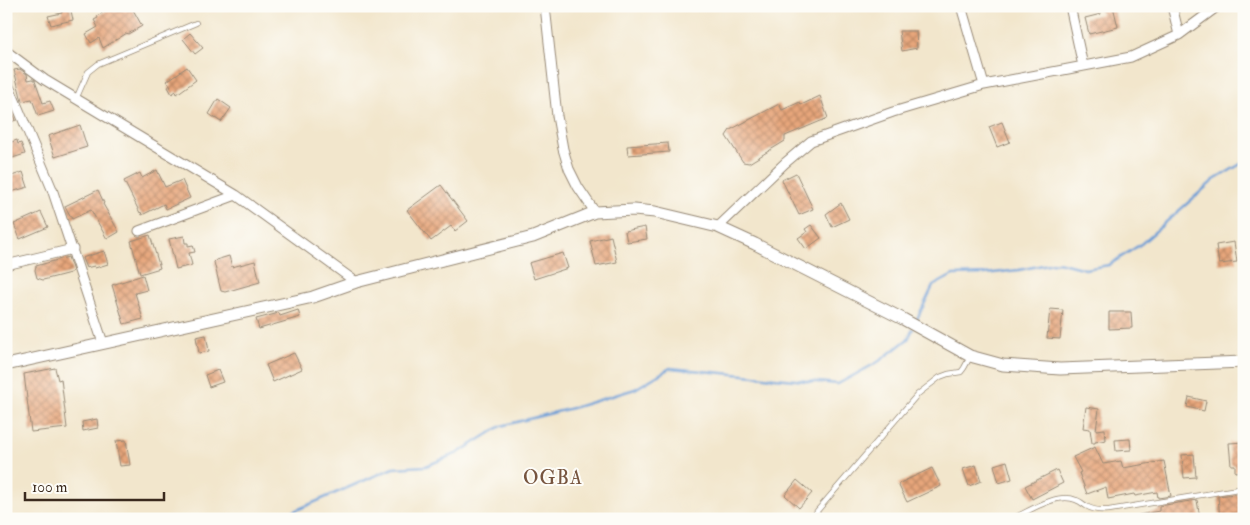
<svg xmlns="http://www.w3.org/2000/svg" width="1250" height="525" font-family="'IM FELL Double Pica',serif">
<defs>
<pattern id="building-cross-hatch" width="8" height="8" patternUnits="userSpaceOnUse" patternTransform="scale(1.25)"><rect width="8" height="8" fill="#e7a67b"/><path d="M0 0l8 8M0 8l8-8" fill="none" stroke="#bc8764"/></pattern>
</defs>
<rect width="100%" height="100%" fill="#fdfcf7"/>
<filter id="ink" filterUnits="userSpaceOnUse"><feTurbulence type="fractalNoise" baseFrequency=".02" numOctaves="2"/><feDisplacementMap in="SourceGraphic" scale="10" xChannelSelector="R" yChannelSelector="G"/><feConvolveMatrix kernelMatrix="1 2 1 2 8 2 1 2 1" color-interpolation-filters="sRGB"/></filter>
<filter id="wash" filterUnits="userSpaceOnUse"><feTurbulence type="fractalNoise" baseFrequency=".0096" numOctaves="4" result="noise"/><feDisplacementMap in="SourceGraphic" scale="20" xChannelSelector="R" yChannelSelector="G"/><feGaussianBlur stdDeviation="1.12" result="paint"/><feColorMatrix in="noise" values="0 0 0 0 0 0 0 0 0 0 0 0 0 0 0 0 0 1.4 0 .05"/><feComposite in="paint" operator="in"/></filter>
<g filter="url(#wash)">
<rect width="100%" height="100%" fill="#f2e6cc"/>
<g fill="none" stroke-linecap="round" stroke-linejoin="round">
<path stroke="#6b9dd6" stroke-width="2.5" d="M916,321L933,286L953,275L985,274L1019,270L1058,262L1085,269L1109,265L1141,244L1214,180L1244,162
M276,519L393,468L426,466L458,453L501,426L576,407L635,389L670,368L838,384L878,362L908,339L913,329"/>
</g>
<g id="blocks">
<path fill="url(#building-cross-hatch)" d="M61,6H70L73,20L51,25L48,16L62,13Z
M114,6H131L142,26L128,34L127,33L103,48L99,38L91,43L86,34L98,27L94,20L98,18L97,16Z
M1099,6H1113L1118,27L1089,34L1085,18L1101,14Z
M899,31H916L917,48L902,51Z
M190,33L203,48L195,54L183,39Z
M187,67L196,80L177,94L176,91L172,94L168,87L171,86L167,81Z
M20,69L27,74L28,80L33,79L35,80L43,103L50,101L54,111L38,116L32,99L22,101L14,70Z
M6,96L16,120L9,123L6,113Z
M820,96L828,118L785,136V141L749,163L743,162L726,136L730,130L779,104L782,110L800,102L801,105Z
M218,99L231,108L221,122L209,114Z
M1002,122L1010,142L997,147L989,127Z
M80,125L87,147L55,157L48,136Z
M17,140L18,144L21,143L25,154L6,160V144Z
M668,143L669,152L628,155L627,146Z
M157,170L165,187L182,180L190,198L166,209L164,204L142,215L141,212L140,213L124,181L140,173L142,178Z
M23,172L28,187L8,193L6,186V178Z
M796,173L813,209L799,215L782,180Z
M441,185L468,221L455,231L451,226L431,241L407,210Z
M98,190L104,203L103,204L119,232L107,239L91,210L72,219L65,206Z
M841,203L849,219L832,227L826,214Z
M41,212L48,227L20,239L14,224Z
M811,225L821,238L806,249L798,238L807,232L805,229Z
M645,227L647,239L627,242L625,231Z
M150,235L160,268L140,274L131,241Z
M184,236L185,243H188V246L193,245L195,252L189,253L192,265L176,269L169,239Z
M611,236L617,262L596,266L590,241Z
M1234,242L1237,262L1219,264L1216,245Z
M104,251L108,264L95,268L94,266L86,268L82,258Z
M563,253L568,268L534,279L529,263Z
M229,256L232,267L255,261L260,282L225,292L221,291L214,262L216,260Z
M68,257L73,271L70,273L43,280L37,278L35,270L36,266Z
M143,275L147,290L135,293L143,319L124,324L112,285Z
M1050,309L1063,310L1060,339L1047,338Z
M298,310L300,317L259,329L256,319L279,313L280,316Z
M1109,312H1131L1132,328L1109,329Z
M206,335L209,351L199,353L196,337Z
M294,353L302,369L273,382L266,365Z
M55,368L58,380L61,379L67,428L31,432L24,374Z
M218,370L223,382L209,387L205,375Z
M1189,397L1206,401L1204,411L1187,407Z
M1086,407L1099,409L1096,430L1105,429L1106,440L1095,442V443H1092L1090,429L1083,428Z
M97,419L98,428L83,431L82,422Z
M1130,439L1131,450L1116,451L1115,440Z
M126,440L130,465L120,466L116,441Z
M1244,442V471L1235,472V465H1231L1229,443Z
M1095,447L1103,464L1121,461L1123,468L1164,461L1171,496L1158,498L1157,492L1135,496L1134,494L1108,499L1106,487L1087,494L1079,473L1081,472L1073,457Z
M1194,454L1196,477L1184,478L1182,455Z
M1007,461L1012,479L999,483L994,465Z
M976,465L981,481L969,486L963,469Z
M932,468L941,486L907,502L898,484Z
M1057,470L1063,483L1032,499L1025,486Z
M797,480L812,493L799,508L785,495Z
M1244,493V519H1220L1218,496Z
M1197,500L1200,519H1140L1139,515L1159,511V506Z"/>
</g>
</g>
<g filter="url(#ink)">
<use href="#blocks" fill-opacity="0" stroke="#968875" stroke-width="1"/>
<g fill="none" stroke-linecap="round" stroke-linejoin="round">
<defs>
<path id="service" d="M76,99L88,72L98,64L196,23
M812,519L817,511L918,394L940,377L948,374L961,372L964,368L970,357
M1012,519C1029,511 1057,492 1076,500C1080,501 1083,504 1086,506C1093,510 1101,511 1109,510L1244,488"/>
<path id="minor" d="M545,6L557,116L563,149L569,169L578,187L595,212
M961,6L984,85
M1070,6L1083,66
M1172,6L1179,35
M6,51L45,80L236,195L356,282
M6,79L52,189L103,343
M718,227L785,163L811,141L893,112L984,85L1131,57L1179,35L1218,6
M139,231L236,195
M6,265L73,249"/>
<path id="tertiary" d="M6,365L313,297L356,282L533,237L595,212L634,210L655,212L718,227L755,244L903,319L970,356L1003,365L1060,369L1244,362"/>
</defs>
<use href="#service" stroke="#968875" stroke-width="6"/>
<use href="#minor" stroke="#968875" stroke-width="11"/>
<use href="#tertiary" stroke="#968875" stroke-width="13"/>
<use href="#service" stroke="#fff" stroke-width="4.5"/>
<use href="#minor" stroke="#fff" stroke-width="9"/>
<use href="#tertiary" stroke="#fff" stroke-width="11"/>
</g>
</g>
<g text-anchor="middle" stroke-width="4" stroke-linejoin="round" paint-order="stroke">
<g font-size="19" letter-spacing="1" fill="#77553f" stroke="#fdfcf7">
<text x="553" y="484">OGBA</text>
</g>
</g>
<rect width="1250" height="525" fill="none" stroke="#fdfcf7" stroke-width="25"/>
<path d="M25 492v8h139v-8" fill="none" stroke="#3b2a1e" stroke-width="2.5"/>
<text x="32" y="492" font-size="15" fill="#3b2a1e" stroke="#fdfcf7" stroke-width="4" paint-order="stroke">100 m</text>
</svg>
